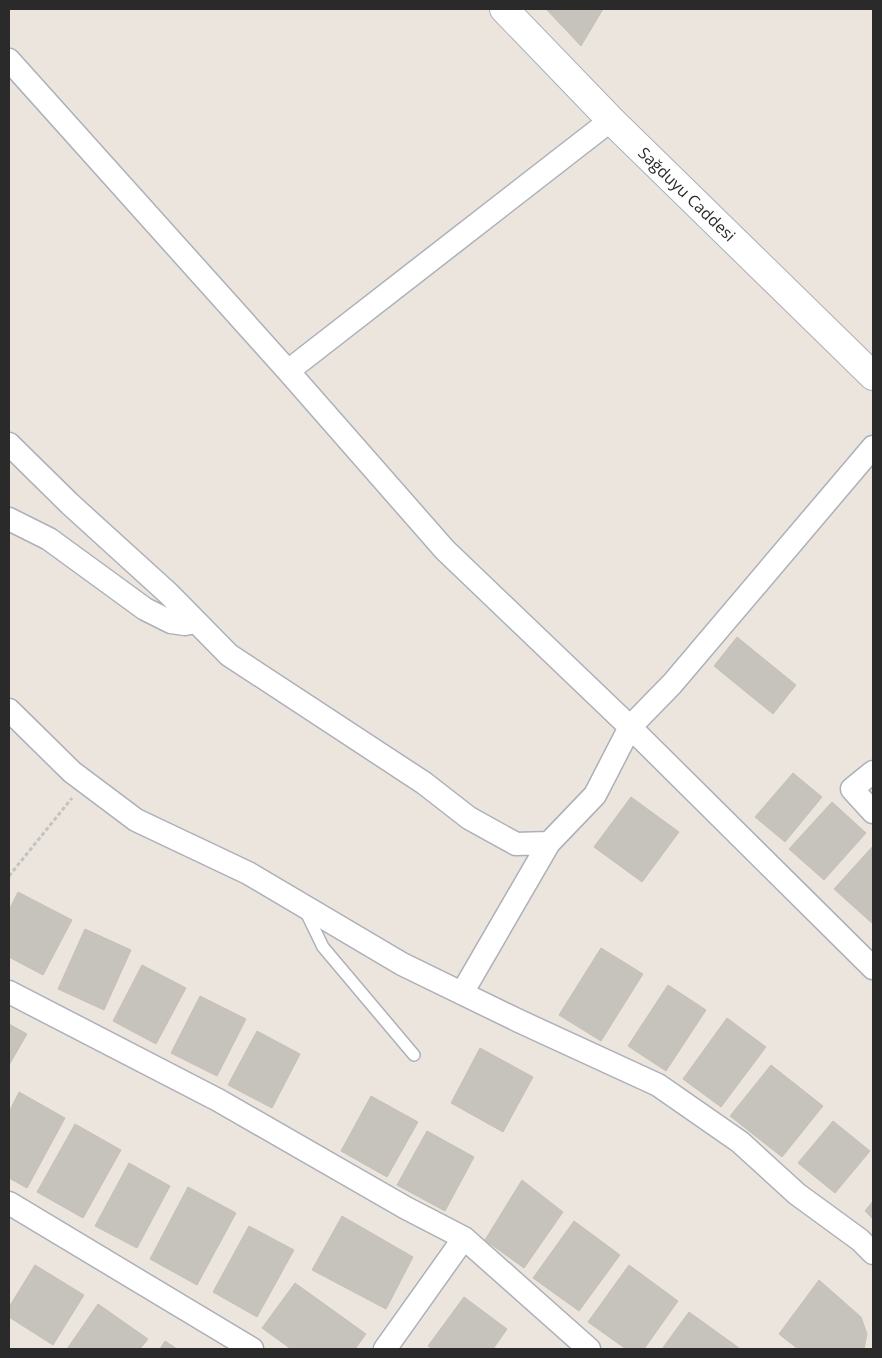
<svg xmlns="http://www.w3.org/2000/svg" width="882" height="1358" font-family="'Open Sans',sans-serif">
<rect width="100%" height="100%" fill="#ebe5dd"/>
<path fill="#c6c2bc" stroke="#c6c0b7" d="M546,9H603L581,46Z
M737,637L796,685L773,714L714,666Z
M793,773L822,797L785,842L755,817Z
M631,797L679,832L642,882L594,847Z
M832,802L866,833L824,880L789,849Z
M873,846V924L834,889Z
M18,892L72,920L43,975L9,957V910Z
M85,929L131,950L104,1010L58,989Z
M601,948L643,974L601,1041L559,1015Z
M142,965L186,988L156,1044L113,1021Z
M668,985L706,1010L666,1071L628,1046Z
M200,996L246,1019L217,1076L171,1053Z
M727,1018L766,1047L721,1107L683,1079Z
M9,1024L27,1034L9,1065Z
M257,1031L300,1054L272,1108L228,1085Z
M480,1048L533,1077L503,1132L451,1103Z
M771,1065L823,1106L782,1157L730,1116Z
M19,1092L65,1118L27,1188L9,1178V1112Z
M371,1096L418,1122L387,1177L341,1151Z
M833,1121L870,1151L835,1193L798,1163Z
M75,1124L121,1150L83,1218L37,1192Z
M427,1131L474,1157L445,1211L397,1185Z
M129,1163L170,1186L137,1248L95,1226Z
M522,1180L563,1212L524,1268L485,1240Z
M188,1187L236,1213L197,1285L150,1259Z
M873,1201V1219L865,1211Z
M342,1216L413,1257L386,1309L312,1270Z
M574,1221L620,1255L579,1311L533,1278Z
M249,1226L294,1250L257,1317L213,1292Z
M35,1265L84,1295L53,1345L9,1317V1307Z
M629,1265L678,1301L644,1349H626L588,1322Z
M819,1280L861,1317L867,1334L864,1349H798L779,1334Z
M295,1283L366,1334L355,1349H291L262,1328Z
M464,1297L507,1329L493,1349H433L428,1346Z
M98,1304L148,1339L140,1349H67Z
M689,1312L739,1348L738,1349H662Z
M165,1341L177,1349H160Z"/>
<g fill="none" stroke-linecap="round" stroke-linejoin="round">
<defs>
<path id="service" d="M305,910L323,947L414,1055"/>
<path id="minor" d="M9,60L288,371L445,550L630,727L873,968
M288,371L611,120
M9,444L70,504L169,594L229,655L424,783L469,818L516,844L549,843L595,795L630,727L672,684L873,447
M9,519L49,539L145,609L171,622L185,624L195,622
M9,710L72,772L136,820L248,873L402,964L519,1021L658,1085L740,1142L797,1194L860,1240L873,1253
M873,772L852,789L873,812
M9,992L218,1100L406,1208L464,1238L589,1349
M462,993L549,843
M9,1203L252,1349
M385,1349L464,1238"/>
<path id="tertiary" d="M504,9L611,120L873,376"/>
</defs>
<use href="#service" stroke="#adb0b9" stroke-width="14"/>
<use href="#minor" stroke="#adb0b9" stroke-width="25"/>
<use href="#tertiary" stroke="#adb0b9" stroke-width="30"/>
<path stroke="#c3c3c3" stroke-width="3" stroke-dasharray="4 2.5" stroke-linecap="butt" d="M9,876L72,798"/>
<use href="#service" stroke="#fff" stroke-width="11"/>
<use href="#minor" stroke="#fff" stroke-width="22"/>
<use href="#tertiary" stroke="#fff" stroke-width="28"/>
</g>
<g text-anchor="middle" stroke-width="4" stroke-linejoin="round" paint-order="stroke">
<g font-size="16" fill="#2a2a2a" stroke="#fff">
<text transform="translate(687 194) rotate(44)" y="6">Sağduyu Caddesi</text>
</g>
</g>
<rect width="882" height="1358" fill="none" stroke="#2a2a2a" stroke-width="20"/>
</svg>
